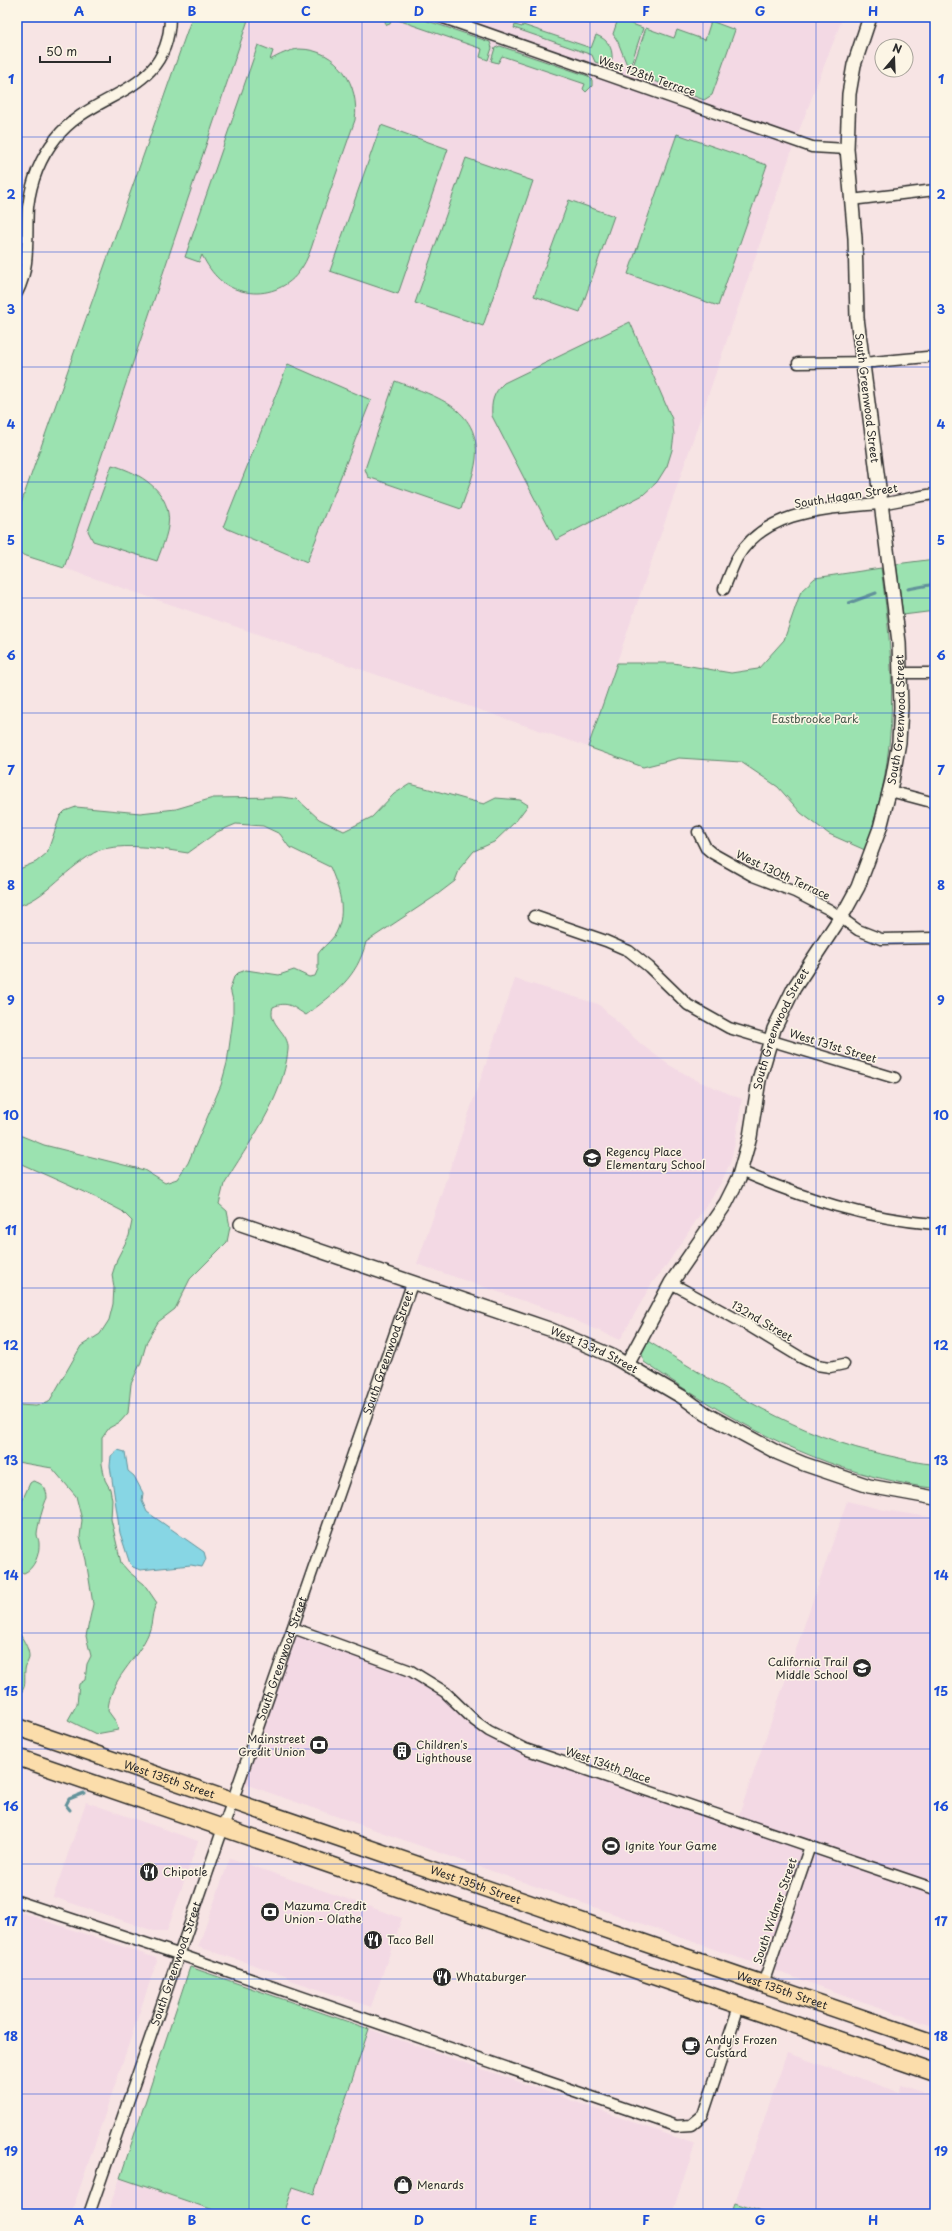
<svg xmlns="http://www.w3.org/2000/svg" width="952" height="2231" font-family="'Playpen Sans',sans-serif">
<rect width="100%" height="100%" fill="#f7e4e4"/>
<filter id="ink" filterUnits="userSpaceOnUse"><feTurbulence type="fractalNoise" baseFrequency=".025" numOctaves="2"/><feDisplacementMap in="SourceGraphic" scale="8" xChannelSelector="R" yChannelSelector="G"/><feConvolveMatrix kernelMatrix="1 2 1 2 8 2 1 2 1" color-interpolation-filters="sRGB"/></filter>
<g filter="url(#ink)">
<path fill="#f3d9e4" d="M249,17H843L795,141L588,747L64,568Z
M515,979L598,1004L642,1045L669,1065L698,1081L742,1099L735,1143L730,1163L721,1183L664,1269L652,1283L620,1340L556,1312L417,1264Z
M847,1501L884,1510L935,1518V1886L738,1818Z
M293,1628L411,1671L504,1739L935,1887V2027L239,1782Z
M86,1802L198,1841L167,1931H154L53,1897Z
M230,1858L402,1918L371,2007L291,1980L285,1975L198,1947Z
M17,1911L156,1958L157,1961L71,2214H17Z
M369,2029L695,2144L672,2214H284L293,2186L314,2194Z
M787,2053L899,2092L902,2084L935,2096V2214H768L735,2203Z
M120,2178L225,2214H107Z"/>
<path fill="#9be2b0" stroke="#63866e" d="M192,17H249L64,568L17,553V515Z
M386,17H416L490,42L492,48L488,60L480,57L482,49L392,18L390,24L387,25L385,22Z
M618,19L643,28L629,70L618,42L613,34Z
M711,21L735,30L712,95L704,100L631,72L646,28L674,38L677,30L705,40Z
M515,25L522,27L523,25L591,48L596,35C607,39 613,47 612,59L605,65L595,62L592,55L514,28Z
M258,45L273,51L270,60C279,55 289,50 299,49C338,49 360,85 355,120C343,153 332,187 320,220C314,238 310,259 298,273C287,288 265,296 246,292C224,288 212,275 202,255L199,262L185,257Z
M500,46L588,76L592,80V86L586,92L583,89L585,84L502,56L498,63L491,61L495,48Z
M381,125L448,149L398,294L330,271Z
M677,134L767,165L718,306L628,274Z
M466,158L533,181L483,326L415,303Z
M569,200L614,216L580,312L534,296Z
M630,322L672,419L674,435L672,450L667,466L657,482L643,495L556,540L492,416C491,402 493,393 504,383Z
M288,364L371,400L307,562L223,527Z
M395,381C432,395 481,407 476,459C474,476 466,493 461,509L368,477L365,469Z
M112,465C134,471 164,486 168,513C171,528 162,547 157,561L93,541L88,531Z
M935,559V611L903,615L896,564Z
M881,568C895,670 900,751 865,850L829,834L801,813L778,787L741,762L679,758L643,767L588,747L617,663H673L731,673L758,669L784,640L801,591L815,578Z
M410,784C435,790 459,798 484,804L496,798L520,800L528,805L516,821L494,842L474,851L460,868L455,881L434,897L366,942C357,978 335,993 306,1015C294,1008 288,1000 273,1007C267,1025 290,1032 288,1050C283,1100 249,1142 224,1184L219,1204L227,1211L230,1227L227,1242L190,1279L175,1309L158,1322L147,1341L141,1362L131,1384L128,1413L120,1422L109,1428L102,1438V1464L105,1480L110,1489L112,1500L111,1519L121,1563L129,1572L144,1584L157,1603C151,1612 153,1622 149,1632C138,1660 109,1679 108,1711L116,1722L118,1730L96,1734L68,1720L77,1704L79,1684L85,1680L87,1664L91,1656L86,1636L93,1604L86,1560L80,1537L82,1520L76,1496L52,1468L17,1462V1405L36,1406L49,1402L81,1346L100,1334L109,1320L113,1304L114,1287L112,1275L117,1259L129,1236L132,1221L122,1211L97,1198L17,1162V1134L44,1145L144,1170L165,1183L177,1179L188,1163L221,1085L227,1063L233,1019V1001L230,988L234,977L238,973L246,970L279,975L294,970L309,977L315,976L318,969V954C323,946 331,942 336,933C347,911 339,888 330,867L289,847L280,834L263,826L236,824L217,832L188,853C161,849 131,843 103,849C93,851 71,869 63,876C49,888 35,902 17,906V870L36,862L47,853L60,816L65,811L76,807L140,813L176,809L213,798L281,797L297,799L319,819L344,831L372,817L394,794Z
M646,1340C727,1389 796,1437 890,1456C905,1459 920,1464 935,1464V1488C915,1487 895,1481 875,1477C790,1455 716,1411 644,1362L642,1353Z
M33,1481C42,1483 47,1488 47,1498C44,1503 37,1528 37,1534C37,1537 39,1540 39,1543C40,1554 34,1569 24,1573L17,1571V1512L30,1483Z
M17,1629C21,1637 30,1648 29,1658C28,1662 25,1666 25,1670C24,1680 27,1686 20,1694H17Z
M190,1967L369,2029L314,2194L293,2187L284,2214H225L120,2178Z
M735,2203L768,2214H731Z"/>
<path fill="#87d6e4" stroke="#62929a" d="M118,1450L125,1452L128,1471L134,1476L143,1493L142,1501L147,1512L204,1552L206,1559L202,1567L191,1565L140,1570L133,1567L130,1564L120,1533L110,1466L111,1456Z"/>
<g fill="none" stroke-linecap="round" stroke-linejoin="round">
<path stroke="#62929a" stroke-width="3" d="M908,589L935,584
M849,603L876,593
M70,1810L66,1805L69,1799L84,1793"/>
<defs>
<g id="minor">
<path d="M441,17L812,147L847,149"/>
<path d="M851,200L935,190"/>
<path d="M17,293C31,266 26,236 28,207C31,182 40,158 56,138C94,89 169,96 170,17"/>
<path d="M798,363L873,362L927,357"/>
<path d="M724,589C728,579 732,568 737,558C766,509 828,509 878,504C897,502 916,496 935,494"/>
<path d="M900,673H935"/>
<path d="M890,791L935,803"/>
<path d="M698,832L706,848L712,853L753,876L795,892L830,910L858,930L881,939L935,938"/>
<path d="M534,916L606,941L629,951L649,967L688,1005L729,1028L895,1078"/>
<path d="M740,1171C803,1198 867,1219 935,1224"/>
<path d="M671,1283L749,1326L800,1357L817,1365L830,1367L844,1364"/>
<path d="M293,1628L411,1671L445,1692L475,1721L489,1731L525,1749L935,1889"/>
<path d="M17,1901L178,1954L676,2126L691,2125L703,2115L739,2006"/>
<path d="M763,1984L810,1846"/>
<path id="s1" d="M89,2214L412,1284"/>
</g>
<g id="tertiary">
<path id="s2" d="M241,1224L549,1329L612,1356L684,1398L706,1414L778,1453L804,1464L869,1486L935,1498"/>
<path id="s3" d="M627,1365L671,1283L726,1203L738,1179L750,1137L759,1080L774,1029L794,988L846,909L858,887L880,828L892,781L899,742L901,707L899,642L857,318L855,238L847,149L849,94L854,65L870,17"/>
</g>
<g id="primary">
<path id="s4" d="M17,1727L935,2043"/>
<path d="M17,1757L935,2073"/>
</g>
</defs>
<use href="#minor" stroke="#2b2b2b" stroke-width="13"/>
<use href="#tertiary" stroke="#2b2b2b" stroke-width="16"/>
<use href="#primary" stroke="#2b2b2b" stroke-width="19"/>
<use href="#minor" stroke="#fcf5e5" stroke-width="10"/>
<use href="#tertiary" stroke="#fcf5e5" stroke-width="13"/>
<use href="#primary" stroke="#fbddab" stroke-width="16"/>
</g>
</g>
<path fill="none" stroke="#1d4ed8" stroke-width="1" stroke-opacity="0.55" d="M136,17V2214M249,17V2214M362,17V2214M476,17V2214M590,17V2214M703,17V2214M816,17V2214M17,137H935M17,252H935M17,367H935M17,482H935M17,598H935M17,713H935M17,828H935M17,943H935M17,1058H935M17,1173H935M17,1288H935M17,1403H935M17,1518H935M17,1633H935M17,1749H935M17,1864H935M17,1979H935M17,2094H935"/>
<defs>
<symbol id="school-disc" viewBox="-11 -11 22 22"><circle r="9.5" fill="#2b2b2b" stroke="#fcf5e5"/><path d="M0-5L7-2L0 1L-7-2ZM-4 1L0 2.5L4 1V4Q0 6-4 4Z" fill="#fff"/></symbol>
<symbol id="bank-disc" viewBox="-11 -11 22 22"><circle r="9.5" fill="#2b2b2b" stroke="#fcf5e5"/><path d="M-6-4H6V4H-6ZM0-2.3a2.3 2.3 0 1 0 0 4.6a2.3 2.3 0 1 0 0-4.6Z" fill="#fff"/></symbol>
<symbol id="building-disc" viewBox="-11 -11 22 22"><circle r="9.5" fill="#2b2b2b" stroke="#fcf5e5"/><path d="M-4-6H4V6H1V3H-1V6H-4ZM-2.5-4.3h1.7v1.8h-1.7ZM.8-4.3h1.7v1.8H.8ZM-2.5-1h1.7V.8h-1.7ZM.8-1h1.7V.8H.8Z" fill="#fff"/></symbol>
<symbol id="stadium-disc" viewBox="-11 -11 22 22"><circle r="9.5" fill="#2b2b2b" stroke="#fcf5e5"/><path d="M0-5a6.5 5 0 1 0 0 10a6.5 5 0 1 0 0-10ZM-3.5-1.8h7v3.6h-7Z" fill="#fff"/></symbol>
<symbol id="restaurant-disc" viewBox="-11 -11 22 22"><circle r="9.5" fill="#2b2b2b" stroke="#fcf5e5"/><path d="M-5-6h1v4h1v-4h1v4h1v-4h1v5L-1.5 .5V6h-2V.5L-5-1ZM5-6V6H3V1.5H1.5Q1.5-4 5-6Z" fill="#fff"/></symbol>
<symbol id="cafe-disc" viewBox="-11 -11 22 22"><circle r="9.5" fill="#2b2b2b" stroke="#fcf5e5"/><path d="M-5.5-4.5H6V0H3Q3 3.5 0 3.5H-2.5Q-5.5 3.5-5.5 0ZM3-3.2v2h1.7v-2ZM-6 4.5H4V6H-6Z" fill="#fff"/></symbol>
<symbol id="shop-disc" viewBox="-11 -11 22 22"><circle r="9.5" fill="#2b2b2b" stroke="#fcf5e5"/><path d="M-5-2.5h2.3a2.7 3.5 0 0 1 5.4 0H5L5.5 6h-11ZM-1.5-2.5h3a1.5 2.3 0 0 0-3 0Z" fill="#fff"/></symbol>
</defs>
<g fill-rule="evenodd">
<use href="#school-disc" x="581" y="1147" width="22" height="22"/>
<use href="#school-disc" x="851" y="1657" width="22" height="22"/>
<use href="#bank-disc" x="308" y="1734" width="22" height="22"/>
<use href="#building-disc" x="391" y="1740" width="22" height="22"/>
<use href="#stadium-disc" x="600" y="1835" width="22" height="22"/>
<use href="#restaurant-disc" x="138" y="1861" width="22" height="22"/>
<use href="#bank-disc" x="259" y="1901" width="22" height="22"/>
<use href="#restaurant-disc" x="362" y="1929" width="22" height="22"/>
<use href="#restaurant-disc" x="431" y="1966" width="22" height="22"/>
<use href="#cafe-disc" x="680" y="2035" width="22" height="22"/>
<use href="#shop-disc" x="392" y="2174" width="22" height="22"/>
</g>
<g text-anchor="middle" stroke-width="3" stroke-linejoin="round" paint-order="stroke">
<g font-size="11" fill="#2b2b2b" stroke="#fcf5e5">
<text transform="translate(647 76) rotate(19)" y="4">West 128th Terrace</text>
<text transform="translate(867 398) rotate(83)" y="4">South Greenwood Street</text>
<text transform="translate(846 496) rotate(-9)" y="4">South Hagan Street</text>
<text dy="4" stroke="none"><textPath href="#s3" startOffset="710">South Greenwood Street</textPath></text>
<text transform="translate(783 875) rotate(25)" y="4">West 130th Terrace</text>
<text dy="4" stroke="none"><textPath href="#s3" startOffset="374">South Greenwood Street</textPath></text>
<text transform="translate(833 1046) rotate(17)" y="4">West 131st Street</text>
<text transform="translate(762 1321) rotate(30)" y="4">132nd Street</text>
<text dy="4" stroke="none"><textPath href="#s2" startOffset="375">West 133rd Street</textPath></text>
<text dy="4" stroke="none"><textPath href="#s1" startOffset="912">South Greenwood Street</textPath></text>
<text dy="4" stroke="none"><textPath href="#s1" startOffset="588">South Greenwood Street</textPath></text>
<text transform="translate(608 1765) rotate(19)" y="4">West 134th Place</text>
<text dy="4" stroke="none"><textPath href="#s4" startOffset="161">West 135th Street</textPath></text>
<text dy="4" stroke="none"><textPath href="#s4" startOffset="485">West 135th Street</textPath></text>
<text transform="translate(775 1911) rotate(-71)" y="4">South Widmer Street</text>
<text dy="4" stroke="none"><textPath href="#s1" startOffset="265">South Greenwood Street</textPath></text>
<text dy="4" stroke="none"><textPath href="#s4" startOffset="809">West 135th Street</textPath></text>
</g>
<g font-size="11" fill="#47594c" stroke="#fcf5e5">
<text x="815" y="723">Eastbrooke Park</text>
</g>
<g font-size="11" fill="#2b2b2b" stroke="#fcf5e5" text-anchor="start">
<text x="606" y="1156">Regency Place<tspan x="606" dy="13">Elementary School</tspan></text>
<text x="848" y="1666" text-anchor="end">California Trail<tspan x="848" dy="13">Middle School</tspan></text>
<text x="305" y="1743" text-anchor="end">Mainstreet<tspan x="305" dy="13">Credit Union</tspan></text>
<text x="416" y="1749">Children's<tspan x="416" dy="13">Lighthouse</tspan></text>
<text x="625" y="1850">Ignite Your Game</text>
<text x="163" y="1876">Chipotle</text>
<text x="284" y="1910">Mazuma Credit<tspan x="284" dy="13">Union - Olathe</tspan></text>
<text x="387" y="1944">Taco Bell</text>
<text x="456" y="1981">Whataburger</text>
<text x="705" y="2044">Andy's Frozen<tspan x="705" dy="13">Custard</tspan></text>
<text x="417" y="2189">Menards</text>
</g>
</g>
<rect width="952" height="2231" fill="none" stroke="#fcf5e5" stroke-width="44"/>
<g transform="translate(894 58) rotate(19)"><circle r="19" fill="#fcf5e5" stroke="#a8a49b"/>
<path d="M0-3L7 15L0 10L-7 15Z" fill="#2b2b2b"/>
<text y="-6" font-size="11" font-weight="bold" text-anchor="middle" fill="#2b2b2b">N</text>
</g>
<path d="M40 56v6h70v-6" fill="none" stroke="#2b2b2b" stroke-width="2"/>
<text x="46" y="56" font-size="12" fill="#2b2b2b" stroke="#fcf5e5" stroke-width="3" paint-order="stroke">50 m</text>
<rect x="22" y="22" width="908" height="2187" fill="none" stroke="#1d4ed8" stroke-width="1.5"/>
<g font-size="13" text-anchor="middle" font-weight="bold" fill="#1d4ed8">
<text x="79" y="16">A</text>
<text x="192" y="16">B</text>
<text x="306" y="16">C</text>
<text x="419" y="16">D</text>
<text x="533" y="16">E</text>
<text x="646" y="16">F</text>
<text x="760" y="16">G</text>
<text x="873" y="16">H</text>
<text x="11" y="84">1</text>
<text x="941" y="84">1</text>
<text x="11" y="199">2</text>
<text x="941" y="199">2</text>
<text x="11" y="314">3</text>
<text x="941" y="314">3</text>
<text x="11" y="429">4</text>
<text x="941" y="429">4</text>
<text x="11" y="545">5</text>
<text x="941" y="545">5</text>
<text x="11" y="660">6</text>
<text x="941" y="660">6</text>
<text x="11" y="775">7</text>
<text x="941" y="775">7</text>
<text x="11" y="890">8</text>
<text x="941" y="890">8</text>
<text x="11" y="1005">9</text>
<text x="941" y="1005">9</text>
<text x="11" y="1120">10</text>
<text x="941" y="1120">10</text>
<text x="11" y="1235">11</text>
<text x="941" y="1235">11</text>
<text x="11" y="1350">12</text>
<text x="941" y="1350">12</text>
<text x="11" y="1465">13</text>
<text x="941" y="1465">13</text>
<text x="11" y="1580">14</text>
<text x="941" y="1580">14</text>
<text x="11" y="1696">15</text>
<text x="941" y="1696">15</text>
<text x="11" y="1811">16</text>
<text x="941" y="1811">16</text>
<text x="11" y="1926">17</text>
<text x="941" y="1926">17</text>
<text x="11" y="2041">18</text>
<text x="941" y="2041">18</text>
<text x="11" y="2156">19</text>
<text x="941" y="2156">19</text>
<text x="79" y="2225">A</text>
<text x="192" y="2225">B</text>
<text x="306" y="2225">C</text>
<text x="419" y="2225">D</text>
<text x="533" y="2225">E</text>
<text x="646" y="2225">F</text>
<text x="760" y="2225">G</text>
<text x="873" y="2225">H</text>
</g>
</svg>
